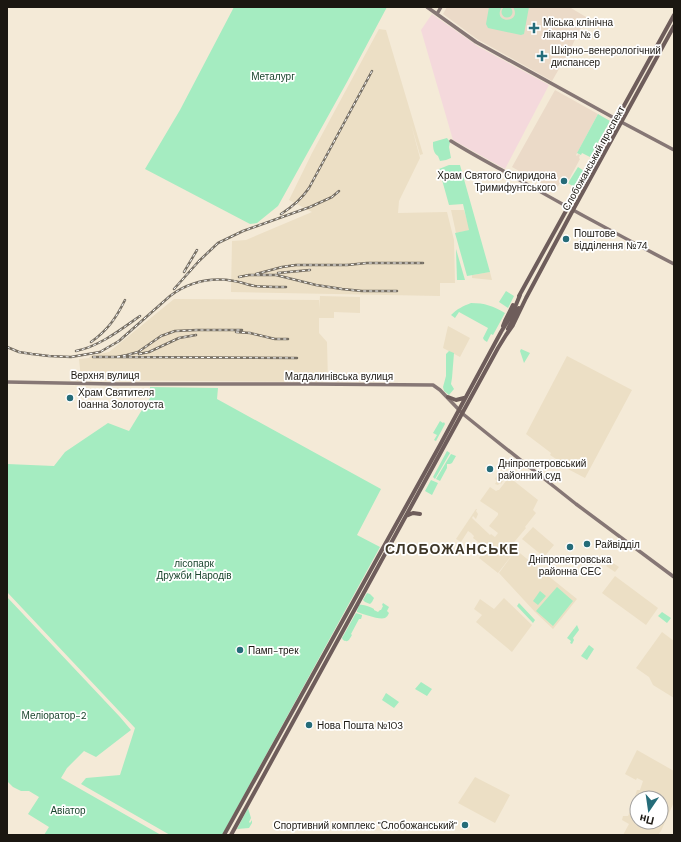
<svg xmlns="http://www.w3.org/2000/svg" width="681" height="842" font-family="'DM Sans',sans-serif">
<rect width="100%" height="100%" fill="#f4ead7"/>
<path fill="#f4d9dc" d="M432,14L479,47L549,85L505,169L453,140L421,30Z"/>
<path fill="#ecdfc5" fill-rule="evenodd" d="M379,29L386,30L423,154L420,155L411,124L420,158L399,201L398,213L447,212L454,240L455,283H440V296L231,292L232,241L246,240L312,212L289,200L312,153Z
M451,210H464L470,230L456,233Z
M490,272L492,280L472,278V275Z
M320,296L360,297V313L334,312V318H319V333L327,342L328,382L82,380L81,379L79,359L89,358L90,356L109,352L174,299L319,300V309Z
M448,326L470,338L460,357L443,348Z
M567,356L632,390L585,478L564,467L565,465L550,455L551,453L526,434Z
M499,472L506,476L501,484L500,483L498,485L495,484L497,481L495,479Z
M509,477L538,500L533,510L536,513L525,527L526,528L510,547L515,551L498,573L479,558L486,548L473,538L474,536L471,533L468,531L461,542L456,539L476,509H477L476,511L478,514L476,519L473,516L472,518L490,535L491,534L495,537L498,533L489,526L498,515V513L480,501L490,487L496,491L498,490H499Z
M533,527L554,545L544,557L522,539Z
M516,550L577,599L553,629L535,612L499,573Z
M610,561L619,567L615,572L606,566Z
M615,576L658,608L646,625L602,593Z
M504,598L532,625L512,652L476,622L482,615L474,609L480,599L494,609Z
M662,632L674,641V656L673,657L674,658V698L653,685L649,677L636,668Z
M637,750L674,771V802L661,831L658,835H623L629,824L622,820L623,816H628L630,812L637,790H640L643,781L637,778L636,780L625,774ZM637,798H661V822H637Z
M475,777L510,795L495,823L458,803Z"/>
<path fill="#ebdac8" d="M447,7H571V8L586,17L570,50L552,81L477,39L443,14Z
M555,90L598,114L576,155L577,156L578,154L580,155L579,158L580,159L566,185L560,183L555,191L512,167Z"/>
<path fill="#a5ecc1" d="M501.5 12a5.5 5.5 0 1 1 11 0a5.5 5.5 0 1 1-11 0Z
M234,7H387L347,82L278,206L257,223L250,224L145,169L180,110Z
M489,7H502C491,24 523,24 513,7H529L524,34L521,35L488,28L486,24Z
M598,114L610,121L590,157L582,153L581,155L577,153Z
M447,138L450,142L449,147L451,158L446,160L440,161L438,156C433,153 433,147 433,142Z
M449,165H460L490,272L467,276L455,233L469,230L463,204L449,205L439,169Z
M578,167L584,171L574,187L568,183Z
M456,249L465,280H457Z
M506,291L514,296L508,308L499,302Z
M471,303C485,303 493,306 505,313L493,335L491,334L487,342L484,340L483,338L488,328L459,312L455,318L451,315C457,309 463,306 471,303Z
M521,349L530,353L524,363L520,351Z
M449,351L454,353L452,378L451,384L454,389L449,395L444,391L443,387L446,376V354Z
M150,387L218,388L217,399L381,489L357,535L380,547L222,835H170L81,784L86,778L120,775L135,728L7,592V464L54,466L65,452L108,423L129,431L140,413L150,398Z
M440,421L443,423L444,422L445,424L436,441L434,440L437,435L433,433Z
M447,451L450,453L435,479L433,477Z
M451,454L456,456L452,463L450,464H447V468L440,481L436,479Z
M431,480L438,483L432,495L425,491Z
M557,587L573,601L553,626L536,611Z
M540,591L546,596L538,605L533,601Z
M367,593L370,594L374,598L372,602L370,604L365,602L363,600Z
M7,597L120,717L131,730L96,757L84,751L67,768L61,778L161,835H44L49,827L28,814L39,797L29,791H21L13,787L7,781Z
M383,603L389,607L387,611L389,613C388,615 387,617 385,618C379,620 363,614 357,612V611L359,605C364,604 370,607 374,609V610L378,612L380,610H381L383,606L382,605Z
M519,603L535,620L533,623L517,606Z
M662,612L671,618L667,623L658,616Z
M356,613L362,615V616L361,619H359L351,634L352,635C349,640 348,643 343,640L342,638Z
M577,625L579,630L573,638L574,640L572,644L570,643L571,641L567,638Z
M589,645L594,649L587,660L581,656Z
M421,682L432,689L427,696L415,689Z
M386,693L399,702L394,708L382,700Z
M248,808L251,818L249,822L250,823L252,820V823L249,828L237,829Z"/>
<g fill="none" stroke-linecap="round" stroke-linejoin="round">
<path stroke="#867775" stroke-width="3.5" d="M427,7L476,42L625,124L674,150
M437,14L441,7
M451,141C470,153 489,163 509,174C563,205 618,235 674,264
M7,382L113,384H308L433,385L440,390L463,414L489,435L576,504L674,577"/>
<path stroke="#6e5d5b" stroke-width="4" d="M519,296L674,15
M503,326L505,321L513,305
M508,329L519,308
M448,397L456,400L464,398
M406,516L413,513L420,514
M224,835L440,445L501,332L513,312L520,295
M231,835L498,348L506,335L513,325L526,298L573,210L674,26"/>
<defs>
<path id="rail" d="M281,214C292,207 301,200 309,188L372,71
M184,272L197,250
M278,273L310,270
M256,274L282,267L296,265H347L367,263H423
M239,277L249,275H276L316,285L342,289L362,291H397
M174,289L199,261L218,243L243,231L310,207L332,197L339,191
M236,332L250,333L275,339H288
M91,342C108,330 116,318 125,300
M7,347L19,352L32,354L49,356L71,357L100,352L119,341L170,296C189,282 211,277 234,281C241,282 248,285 255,286C265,287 276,287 286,287
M76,351C100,346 120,330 140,316
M139,354L149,352L179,338L196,335
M93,357H117L127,355L138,352L161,336L175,331L197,330H242
M117,357L297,358"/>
</defs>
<use href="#rail" stroke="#766f64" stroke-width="2.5"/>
<use href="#rail" stroke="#fff" stroke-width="1" stroke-dasharray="3" stroke-linecap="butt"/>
</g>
<g fill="#256c79" stroke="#fff" stroke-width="1.5">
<path d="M532 22h4v4h4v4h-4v4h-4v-4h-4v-4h4z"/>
<path d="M540 50h4v4h4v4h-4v4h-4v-4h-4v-4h4z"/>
<circle cx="564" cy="181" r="4"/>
<circle cx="566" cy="239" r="4"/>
<circle cx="70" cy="398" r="4"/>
<circle cx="490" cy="469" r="4"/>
<circle cx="587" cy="544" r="4"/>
<circle cx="570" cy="547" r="4"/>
<circle cx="240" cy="650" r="4"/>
<circle cx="309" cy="725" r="4"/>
<circle cx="465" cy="825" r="4"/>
</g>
<g text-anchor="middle" stroke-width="3.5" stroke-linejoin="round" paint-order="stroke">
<g font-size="10" fill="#1b1711" stroke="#fff" text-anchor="start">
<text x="543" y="26">Міська клінічна<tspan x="543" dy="12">лікарня № 6</tspan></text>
<text x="551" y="54">Шкірно-венерологічний<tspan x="551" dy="12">диспансер</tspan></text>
<text x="556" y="179" text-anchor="end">Храм Святого Спиридона<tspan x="556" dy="12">Тримифунтського</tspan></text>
<text x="574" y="237">Поштове<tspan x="574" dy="12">відділення №74</tspan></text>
<text x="78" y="396">Храм Святителя<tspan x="78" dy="12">Іоанна Золотоуста</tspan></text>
<text x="498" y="467">Дніпропетровський<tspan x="498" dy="12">районний суд</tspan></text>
<text x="595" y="548">Райвідділ</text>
<text x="570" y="563" text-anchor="middle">Дніпропетровська<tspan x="570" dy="12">районна СЕС</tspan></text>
<text x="248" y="654">Памп-трек</text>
<text x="317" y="729">Нова Пошта №103</text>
<text x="457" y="829" text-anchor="end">Спортивний комплекс "Слобожанський"</text>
</g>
<g font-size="10" fill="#1b452e" stroke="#fff">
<text x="273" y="80">Металург</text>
<text x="194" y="567">лісопарк<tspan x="194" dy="12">Дружби Народів</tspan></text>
<text x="54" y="719">Меліоратор-2</text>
<text x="68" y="814">Авіатор</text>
</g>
<g font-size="10" fill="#1b1711" stroke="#fff">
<text transform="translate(593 158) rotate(-61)" y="4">Слобожанський проспект</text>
<text x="105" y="379">Верхня вулиця</text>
<text x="339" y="380">Магдалинівська вулиця</text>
</g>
<g font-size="14" font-weight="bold" letter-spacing="1" fill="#3e3627" stroke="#fff">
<text x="452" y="554">СЛОБОЖАНСЬКЕ</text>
</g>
</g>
<rect width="681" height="842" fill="none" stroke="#1b1711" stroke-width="16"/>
<g transform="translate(649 810) rotate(193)"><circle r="19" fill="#ffffff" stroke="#a4a2a0"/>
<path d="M0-3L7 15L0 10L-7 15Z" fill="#256c79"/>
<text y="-6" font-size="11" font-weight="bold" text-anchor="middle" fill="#1b1711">Пн</text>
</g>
</svg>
